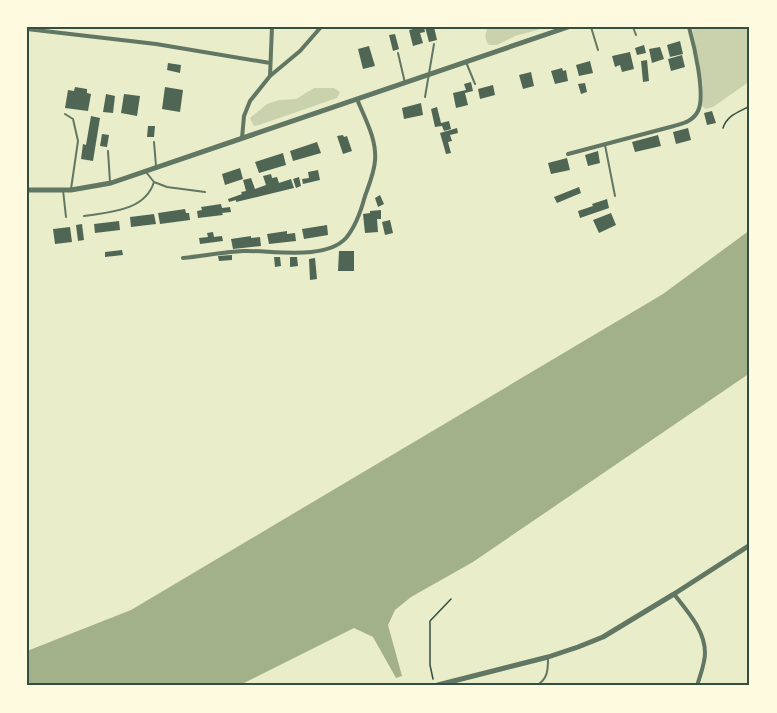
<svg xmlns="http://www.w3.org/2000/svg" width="777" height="713" font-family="'IBM Plex Sans',sans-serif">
<rect width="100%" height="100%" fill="#e9edc9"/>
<path fill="#cad2ad" d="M488,27H548L515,36L497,45H489C484,39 485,34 488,27Z
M692,27H750V81L713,107L706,109L702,106L703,85Z
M314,88H334L340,92L337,98L259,125L254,126L250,118L267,104L279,100L296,99Z"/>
<path fill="#a3b18a" d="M750,230V373L473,562L411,597L395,610L388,625L402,676L396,678L373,637L354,628L238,686H27V651L131,610L663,294Z"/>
<path fill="#4f6655" d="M417,27H424L425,32L420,33L423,43L413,46L409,30L417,28Z
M425,27H434L437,40L429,42Z
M395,34L399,49L393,51L389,35Z
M680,41L683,54L670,57L667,45Z
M644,45L646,53L637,55L635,48Z
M369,46L375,66L363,69L358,49Z
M660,47L664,59L652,63L649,49Z
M630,52L634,69L622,72L620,65L615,67L612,56Z
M682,55L685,67L671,71L668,59Z
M647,60L649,81L643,82L641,61Z
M590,61L593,73L579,76L576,65Z
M168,63L181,65L180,73L167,70Z
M562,68L563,71L566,70L568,81L555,84L551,71Z
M531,72L534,86L523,89L519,75Z
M471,82L473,91L465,93L468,105L456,108L453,93L466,90L464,84Z
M585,83L587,92L581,94L578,84Z
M493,85L495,95L480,99L478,89Z
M75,87L87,89V93L91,94L88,111L65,108L68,90L74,91Z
M165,87L183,90L180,112L162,109Z
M106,94L115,96L113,113L103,112Z
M124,94L140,96L137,116L121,113Z
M421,103L423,115L404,119L402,108Z
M437,107L441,123L449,121L451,129L444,131L442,126L435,127L431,109Z
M712,111L716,123L707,125L704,113Z
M91,116L100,118L93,161L81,159L83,144L86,145Z
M148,126H155L154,137H147Z
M457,128L458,133L450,135L452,141L448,142L451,153L446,154L440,133Z
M688,128L691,140L676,144L673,132Z
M102,134L109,135L107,147L100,146Z
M343,135L344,137L347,136L352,151L343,154L337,136Z
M658,135L661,146L635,152L632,142Z
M317,142L321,153L293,161L290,151Z
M598,151L600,163L588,166L585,155Z
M283,153L286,165L259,173L255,162Z
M567,158L570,170L551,174L548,163Z
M240,168L243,179L225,185L222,174Z
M318,170L320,180L303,184L302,179L309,178L308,172Z
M271,174L272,178L277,177L279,183L291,179L294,188L236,202V200L229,202L228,199L242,194L241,192L246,191L243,180L251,178L255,189L266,185L263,176Z
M299,177L301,186L296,188L293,179Z
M579,187L581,193L557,203L554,197Z
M380,195L384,204L378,207L375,198Z
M607,199L609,208L580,218L578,211L593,206L592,204Z
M221,204L222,208L230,207L231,212L222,213L223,215L198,218L197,211L202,210L201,207Z
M185,209L186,213H189L190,220L160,224L158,213Z
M381,210V219H377L378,232L365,233L363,214L370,213V211Z
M611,213L616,225L599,233L593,220Z
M154,214L156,224L131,227L130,217Z
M390,220L393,233L385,235L382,222Z
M119,221L120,230L95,233L94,224Z
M82,224L84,240L78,241L76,225Z
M327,225L328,235L304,239L302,229Z
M70,227L72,242L55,244L53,229Z
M287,231V234L295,233L296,241L269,244L267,234Z
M213,232L214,237L222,236L223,241L200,244L199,238L208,237L207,233Z
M251,236V238L260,237L261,246L233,249L231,239Z
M122,250L123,255L105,257V252Z
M339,251H354V271H338Z
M232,255V260L219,261L218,256Z
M274,257H280L281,266L275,267Z
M290,257H297L298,266L290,267Z
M315,258L317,279L310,280L309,259Z"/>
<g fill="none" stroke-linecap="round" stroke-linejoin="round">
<path stroke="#344e41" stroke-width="1.5" d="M723,128C727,115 739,112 750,106
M433,679L430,665V621L451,599"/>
<path stroke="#617663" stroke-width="2" d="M591,27L598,50
M633,27L636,35
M398,53L405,83
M466,62L475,84
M425,97L434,44
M65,114L73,119L78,141L71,189
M154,142L156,166
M605,145L615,196
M108,151L110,182
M146,172L154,182L167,187L205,192
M63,190L66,217
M84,216C110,212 145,211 154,182
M536,686C548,679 548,670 548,658"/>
<path stroke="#617663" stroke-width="4" d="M27,29L156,44L270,63
M270,76L272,27
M242,138L244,116L250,101L270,76L300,51L321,27
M568,154L674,126C684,123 693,121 698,111C706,95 694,45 689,27
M183,258C203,256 223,252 243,251C271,250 325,261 346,238C356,226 361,211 365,196C369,185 374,173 375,161C377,139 365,119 357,99
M674,594C687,611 705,630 705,653C705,664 700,675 697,686"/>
<path stroke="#617663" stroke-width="5" d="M27,190H71L111,183L568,27
M434,686L548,657L578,647L603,637L674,594L750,545"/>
</g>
<rect width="777" height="713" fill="none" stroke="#fefae0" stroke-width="57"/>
<rect x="28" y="28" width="720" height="656" fill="none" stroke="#344e41" stroke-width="2"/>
</svg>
